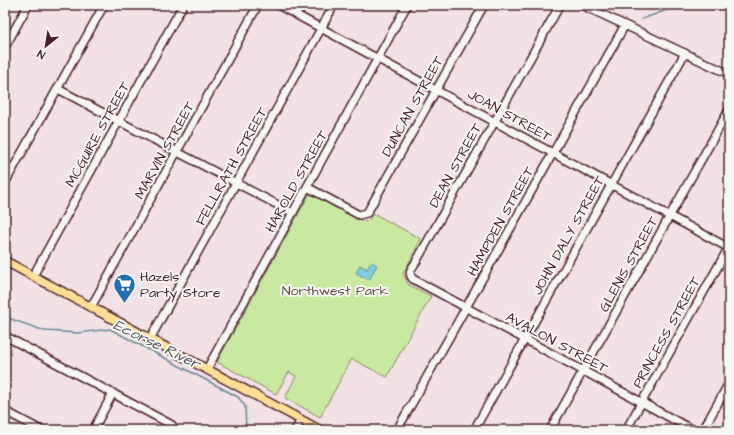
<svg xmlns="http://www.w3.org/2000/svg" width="734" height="435" font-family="'Architects Daughter',sans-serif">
<rect width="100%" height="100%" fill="#f2e2e6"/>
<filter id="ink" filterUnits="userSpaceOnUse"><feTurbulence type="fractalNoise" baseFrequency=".025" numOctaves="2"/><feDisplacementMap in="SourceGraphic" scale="8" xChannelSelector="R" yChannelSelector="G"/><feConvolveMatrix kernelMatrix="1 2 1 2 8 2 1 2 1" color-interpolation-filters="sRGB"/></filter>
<g filter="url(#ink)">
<path fill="#c9e8a0" stroke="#8a8466" d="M310,193L364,222L369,220L373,213L421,239L403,274L409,285L431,296L387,377L352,359L320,417L285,398L296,376L289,372L276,394L217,362Z"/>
<path fill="#7fcedd" stroke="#6a8896" d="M371,262L377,265L369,280L356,273L360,265L367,269Z"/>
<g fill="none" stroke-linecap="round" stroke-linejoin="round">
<path stroke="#6a8896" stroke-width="1.5" d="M642,19L681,5
M5,317L45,331L78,333L110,329L238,397L245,406L246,430"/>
<defs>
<path id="minor" d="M278,5L729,248
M560,5L416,262C412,268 407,273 413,279L693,430
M582,5L729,74
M5,47L28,5
M58,89L293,213
M5,183L104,5
M307,187L359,215L367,213L484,5
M33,276L183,5
M91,307L258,5
M5,336L172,425
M150,339L334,5
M207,369L407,5
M5,411L41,430
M93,430L113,393
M295,430L301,420
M397,430L625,25
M474,430L685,53
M550,430L729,110
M626,430L729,247
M703,430L729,383"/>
<path id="major" d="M5,261L320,430"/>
</defs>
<use href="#minor" stroke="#4a1f2b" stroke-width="10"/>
<use href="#major" stroke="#4a1f2b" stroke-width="11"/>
<use href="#minor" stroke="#f6f6f2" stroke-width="7"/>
<use href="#major" stroke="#fcde96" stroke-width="8"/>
</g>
</g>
<defs>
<symbol id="supermarket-pin" viewBox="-11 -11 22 30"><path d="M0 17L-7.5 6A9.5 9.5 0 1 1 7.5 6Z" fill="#1f6fb2" stroke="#f6f6f2"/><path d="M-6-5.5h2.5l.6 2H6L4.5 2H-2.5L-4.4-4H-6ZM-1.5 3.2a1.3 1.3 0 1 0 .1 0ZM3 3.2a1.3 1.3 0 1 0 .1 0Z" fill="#fff"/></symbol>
</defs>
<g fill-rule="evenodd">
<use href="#supermarket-pin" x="112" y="272" width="25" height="34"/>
</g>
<g text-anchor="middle" stroke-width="4" stroke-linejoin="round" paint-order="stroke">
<g font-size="14" fill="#4a1f2b" stroke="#f6f6f2">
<text transform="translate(412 106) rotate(-61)" y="5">DUNCAN STREET</text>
<text transform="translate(510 115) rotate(29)" y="5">JOAN STREET</text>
<text transform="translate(97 134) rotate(-61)" y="5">MCGUIRE STREET</text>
<text transform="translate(164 150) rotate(-61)" y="5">MARVIN STREET</text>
<text transform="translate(455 165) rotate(-61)" y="5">DEAN STREET</text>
<text transform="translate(231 166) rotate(-61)" y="5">FELLRATH STREET</text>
<text transform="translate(296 181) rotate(-61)" y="5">HAROLD STREET</text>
<text transform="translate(500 221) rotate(-61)" y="5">HAMPDEN STREET</text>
<text transform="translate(568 235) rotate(-61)" y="5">JOHN DALY STREET</text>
<text transform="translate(628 264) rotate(-61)" y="5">GLENIS STREET</text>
<text transform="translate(666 332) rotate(-61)" y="5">PRINCESS STREET</text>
<text transform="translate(557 342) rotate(28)" y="5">AVALON STREET</text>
</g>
<g font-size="14" fill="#4a1f2b" stroke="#f6f6f2" text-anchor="start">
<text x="140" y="281">Hazels<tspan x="140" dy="16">Party Store</tspan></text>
</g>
<g font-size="14" fill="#6a5148" stroke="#f6f6f2">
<text x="335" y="295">Northwest Park</text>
</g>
<g font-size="15" font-style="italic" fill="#5a5460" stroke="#f6f6f2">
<text transform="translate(157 344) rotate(26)" y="5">Ecorse River</text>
</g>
</g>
<rect width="734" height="435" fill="none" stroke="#f6f6f2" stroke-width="20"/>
<rect x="10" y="10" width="714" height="415" fill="none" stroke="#4a1f2b" stroke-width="1.5" filter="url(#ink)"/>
<g transform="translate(46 46) rotate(210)" stroke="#f6f6f2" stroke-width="3" paint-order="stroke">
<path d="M0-3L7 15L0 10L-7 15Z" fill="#4a1f2b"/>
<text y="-6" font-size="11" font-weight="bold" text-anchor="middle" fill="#4a1f2b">N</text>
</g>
</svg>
